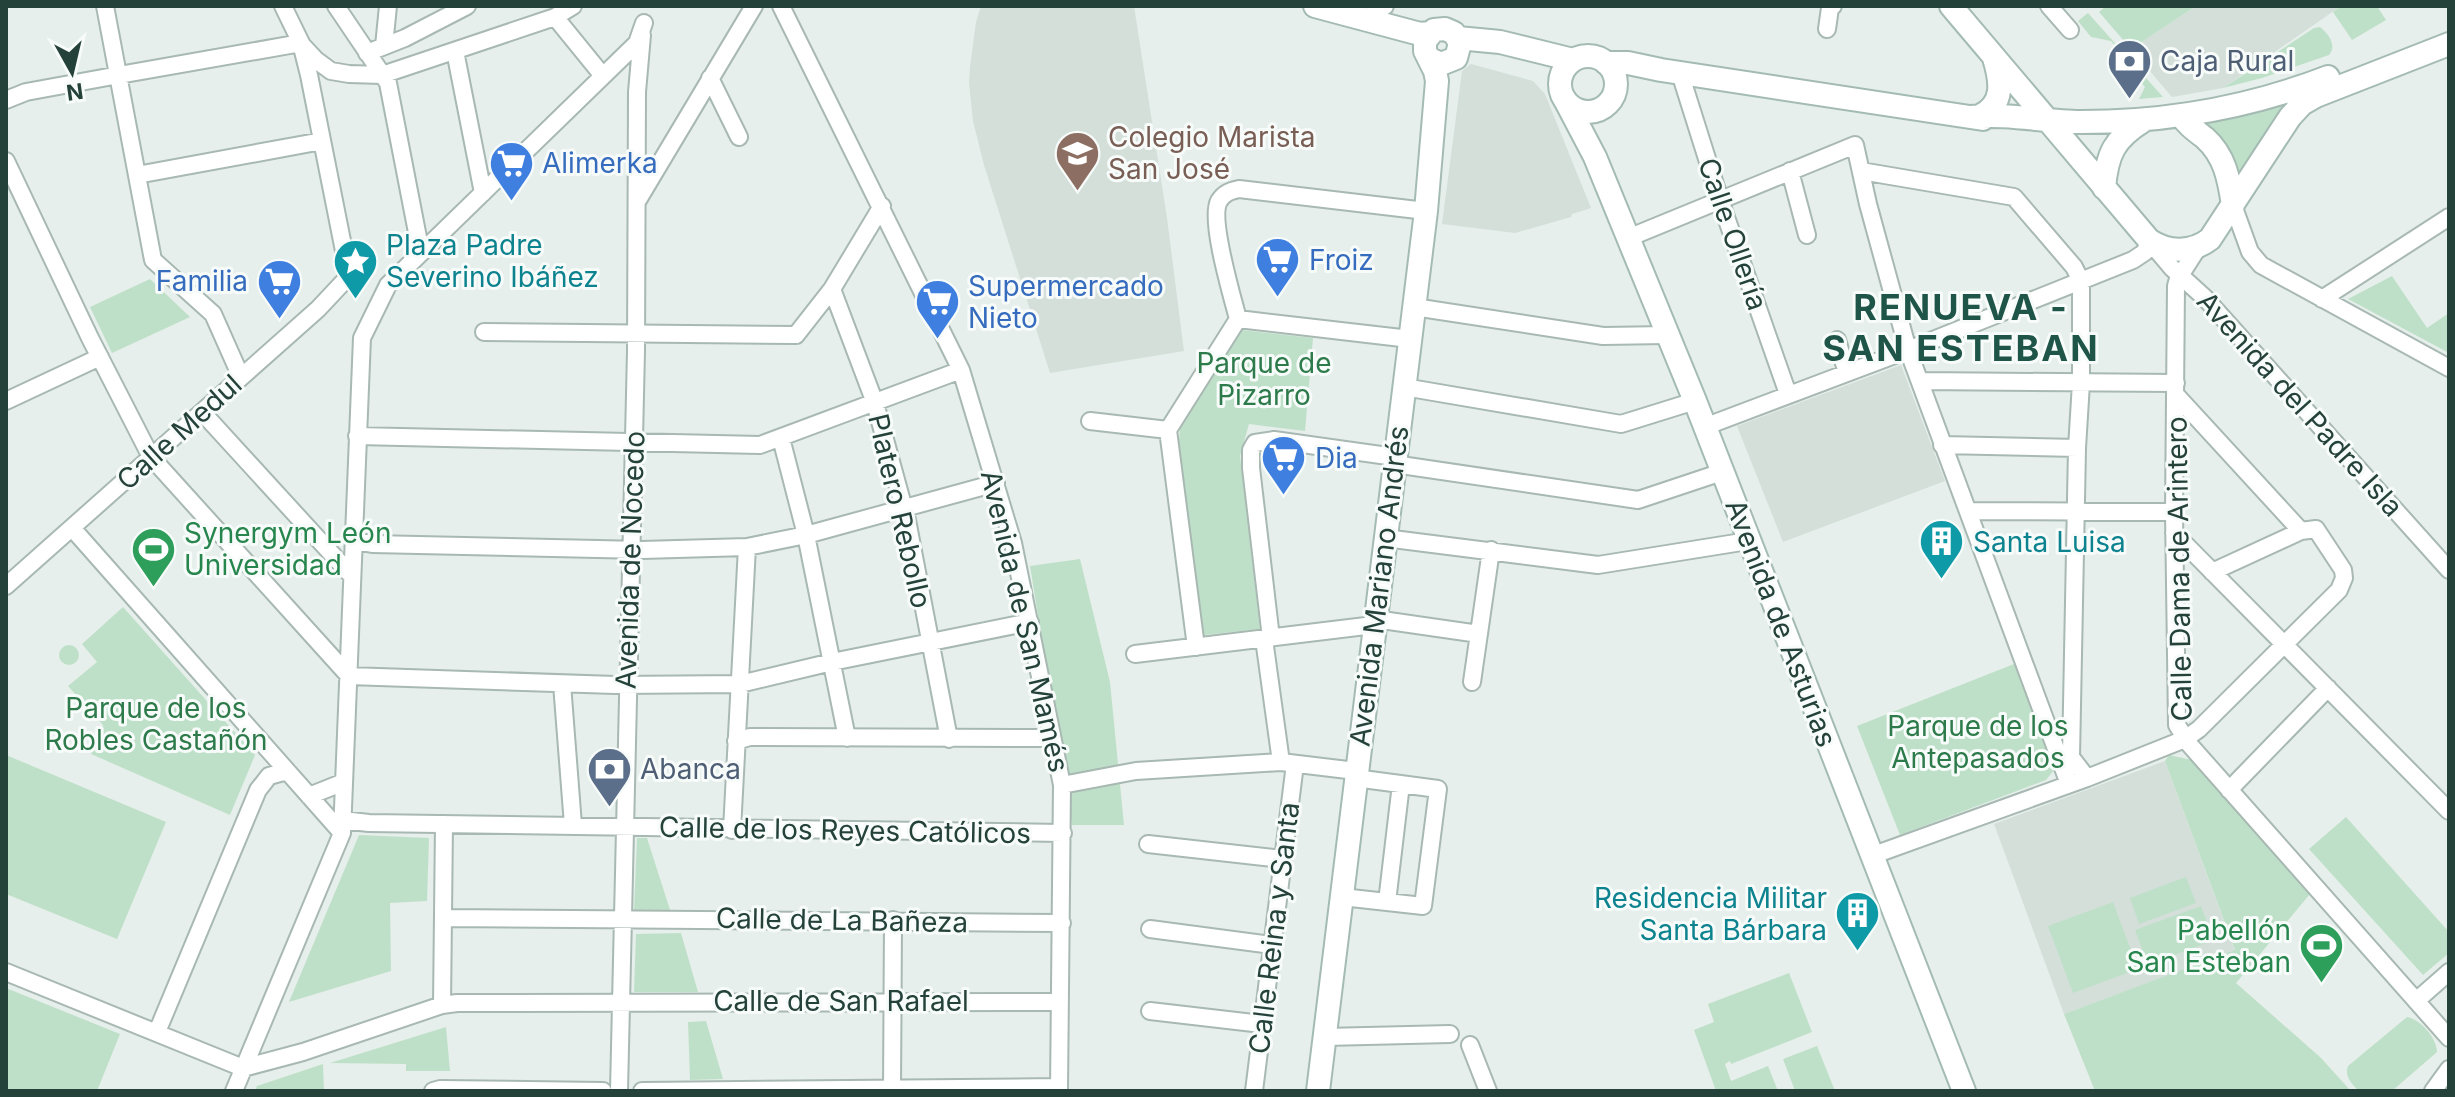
<svg xmlns="http://www.w3.org/2000/svg" width="2455" height="1097" font-family="Inter,sans-serif">
<rect width="100%" height="100%" fill="#e6efeb"/>
<path fill="#d4dfda" d="M981,6H1134L1167,218L1184,351L1050,373L984,165L973,121L969,83L970,67L976,22Z
M2196,6H2341L2223,88L2172,97L2131,49Z
M1471,64L1533,81L1545,94L1591,208L1572,214L1571,217L1515,233L1442,224L1462,71Z
M1901,365L1945,481L1783,542L1737,426Z
M2165,761L2235,951L2064,1014L1994,824Z"/>
<path fill="#bfe0c8" d="M2106,6H2196L2131,49L2099,12Z
M2341,6H2377L2386,20L2352,40L2333,12Z
M2088,13L2163,97L2139,99L2145,87L2131,71L2121,68L2130,62L2111,41L2091,37L2078,21Z
M2320,27C2329,34 2337,46 2329,55L2262,78L2223,88L2314,28Z
M2299,96L2237,183L2204,128L2203,119Z
M2392,276L2427,328L2449,313V353L2348,299Z
M150,279L190,317L112,353L90,307Z
M1242,330L1313,338L1305,431L1249,424L1240,456L1260,629L1204,635L1179,443L1180,425Z
M1080,559L1110,682L1124,825H1072L1030,566Z
M123,607L255,755L230,815L91,754L103,725L68,686L97,662L82,644Z
M59 655a10 10 0 1 1 20 0a10 10 0 1 1-20 0Z
M2014,664L2054,770L2046,780L1900,835L1857,726Z
M6,755L166,822L117,939L6,894Z
M2169,755L2192,760L2310,894L2236,983L2321,1058L2351,1091H2095L2064,1014L2235,950L2165,761Z
M2346,817L2449,932V953L2423,975L2309,849Z
M359,835L429,838L427,901L390,903L391,971L289,1002Z
M637,838H647L670,910H634Z
M2186,877L2196,903L2139,924L2130,898Z
M2113,902L2138,969L2073,993L2048,926Z
M2201,906L2214,940L2148,965L2135,930Z
M681,933L698,992H634L636,934Z
M1789,973L1812,1032L1731,1064L1730,1061L1725,1064L1731,1081L1768,1066L1778,1091H1716L1694,1030L1714,1022L1708,1004Z
M6,988L120,1034L97,1091H6Z
M2407,1017C2420,1019 2437,1038 2437,1052L2392,1091H2359C2352,1084 2344,1077 2348,1066Z
M706,1021L723,1079L690,1080L688,1022Z
M446,1027L450,1071H406V1064L330,1063Z
M1817,1046L1835,1091H1795L1783,1059Z
M323,1064L324,1091H255L257,1086Z"/>
<g fill="none" stroke-linecap="round" stroke-linejoin="round">
<defs>
<path id="minor" d="M105,6L153,260L213,314L241,377
M336,6L388,83L421,253
M781,6L961,370L1013,543L1062,785L1059,1091
M2049,6L2070,30
M555,17L603,76
M1365,19L1385,6
M1827,29L1830,8L1833,6
M302,45L316,60L331,71L349,74L382,75L555,17L573,6
M384,46L388,6
M455,51L483,193
M367,53L405,38L467,6
M1680,73L1720,200L1788,394
M710,78L739,137
M6,100L26,92L119,75L301,43
M6,161L90,338L151,457L349,676
M1790,171L1807,235
M1861,171L2014,197L2074,267L2081,281V383L2077,448L2071,757L2087,778
M137,175L322,141
M638,200L754,6
M2233,205L2250,252L2261,265L2449,368
M1628,238L1855,145L1868,204L1908,350L2069,784
M2150,242L2172,268L2205,298L2449,570
M2199,246L2178,279L2176,286L2174,512L2177,725L2189,744L2449,1038
M832,289L875,403L907,520L949,739
M2322,299L2449,217
M1414,307L1603,336L1667,335
M1238,319L1410,339
M484,332L796,335L832,289L882,206
M1837,340L1847,373
M1920,381L2176,383
M1404,387L1621,424L1695,401
M2176,395L2301,531
M6,401L100,357
M202,412L352,576
M1090,421L1168,430
M1704,427L1908,350L2133,260L2145,252L2149,240
M1168,430L1238,319C1232,296 1209,219 1219,201C1224,193 1230,191 1239,189L1426,211
M1168,430L1196,647
M357,436L760,445L961,370
M781,438L806,535L847,738
M1942,445L2077,448
M1394,464L1638,500L1722,472
M1968,511L2174,512
M72,528L342,833
M2174,533L2449,811
M1385,538L1598,565L1748,541
M356,541L372,544L642,550L747,547L806,535L996,483
M6,586L318,309L349,276L309,75L301,43L283,6
M1375,619L1479,634
M1271,638L1251,468V450L1255,443L1274,440L1395,457
M1264,639L1281,762
M1135,654L1374,625
M349,676L615,685L740,684L832,662L1030,622
M1472,682L1491,550
M562,684L573,825
M736,741L750,737L1052,738
M1062,785L1136,771L1281,762L1356,771
M2229,790L2328,688
M309,796L344,782
M342,820L369,823L1063,833
M732,830L747,547
M1148,844L1282,859
M1871,856L2087,778L2185,739L2199,729L2339,590L2344,578L2343,570L2316,529L2301,531L2212,572
M1342,897L1423,906L1438,789L1355,778
M1387,902L1401,784
M443,918L1062,923
M1150,929L1272,945
M6,972L243,1068L303,1052L442,1005L457,1003L1060,1002
M2416,1001L2449,972
M442,1005L444,824
M1150,1011L1262,1024
M157,1032L258,790L269,776L287,771
M1325,1037L1450,1034
M1470,1045L1488,1091
M234,1091L342,833L362,338L388,285L637,43L644,23
M433,1091L440,1089L603,1091
M619,1091L636,351L637,92L642,35
M642,1091L1059,1087
M892,1091L893,920
M1254,1091L1295,764
M2433,1091L2449,1069"/>
<path id="secondary" d="M1315,6L1420,34L1430,33
M1951,6L2149,240C2168,253 2192,253 2210,239L2290,117L2302,104L2316,96L2449,44
M1458,38L1500,42L1573,60
M1560 84a28 28 0 1 1 56 0a28 28 0 1 1-56 0Z
M1606,63H1628L1661,70L1983,119
M1564,98L1595,157L1695,401L1964,1091
M2181,115C2187,125 2196,131 2205,138C2225,156 2229,179 2233,205
M1980,116C2005,104 2001,81 1994,58
M1971,117C2007,113 2045,122 2081,122C2167,122 2248,108 2328,77
M2104,188C2107,154 2114,139 2143,121
M1318,1091L1426,211L1437,81L1435,71L1425,51V41L1434,30L1445,29L1454,33L1460,43L1456,58L1441,64L1430,59"/>
</defs>
<use href="#minor" stroke="#a8b8b2" stroke-width="20"/>
<use href="#secondary" stroke="#a4bbb3" stroke-width="26"/>
<use href="#minor" stroke="#fff" stroke-width="16"/>
<use href="#secondary" stroke="#fff" stroke-width="22"/>
</g>
<defs>
<symbol id="bank-pin" viewBox="-11 -11 22 30"><path d="M0 17L-7.5 6A9.5 9.5 0 1 1 7.5 6Z" fill="#5c6f8a" stroke="#f7fbf9"/><path d="M-6-4H6V4H-6ZM0-2.3a2.3 2.3 0 1 0 0 4.6a2.3 2.3 0 1 0 0-4.6Z" fill="#fff"/></symbol>
<symbol id="school-pin" viewBox="-11 -11 22 30"><path d="M0 17L-7.5 6A9.5 9.5 0 1 1 7.5 6Z" fill="#8d6e63" stroke="#f7fbf9"/><path d="M0-5L7-2L0 1L-7-2ZM-4 1L0 2.5L4 1V4Q0 6-4 4Z" fill="#fff"/></symbol>
<symbol id="supermarket-pin" viewBox="-11 -11 22 30"><path d="M0 17L-7.5 6A9.5 9.5 0 1 1 7.5 6Z" fill="#3f7fe0" stroke="#f7fbf9"/><path d="M-6-5.5h2.5l.6 2H6L4.5 2H-2.5L-4.4-4H-6ZM-1.5 3.2a1.3 1.3 0 1 0 .1 0ZM3 3.2a1.3 1.3 0 1 0 .1 0Z" fill="#fff"/></symbol>
<symbol id="sight-pin" viewBox="-11 -11 22 30"><path d="M0 17L-7.5 6A9.5 9.5 0 1 1 7.5 6Z" fill="#0f9aa8" stroke="#f7fbf9"/><path d="M0-6L1.8-2.2L6-1.7L2.9 1.2L3.7 5.4L0 3.3L-3.7 5.4L-2.9 1.2L-6-1.7L-1.8-2.2Z" fill="#fff"/></symbol>
<symbol id="building-pin" viewBox="-11 -11 22 30"><path d="M0 17L-7.5 6A9.5 9.5 0 1 1 7.5 6Z" fill="#0f9aa8" stroke="#f7fbf9"/><path d="M-4-6H4V6H1V3H-1V6H-4ZM-2.5-4.3h1.7v1.8h-1.7ZM.8-4.3h1.7v1.8H.8ZM-2.5-1h1.7V.8h-1.7ZM.8-1h1.7V.8H.8Z" fill="#fff"/></symbol>
<symbol id="stadium-pin" viewBox="-11 -11 22 30"><path d="M0 17L-7.5 6A9.5 9.5 0 1 1 7.5 6Z" fill="#2e9e5b" stroke="#f7fbf9"/><path d="M0-5a6.5 5 0 1 0 0 10a6.5 5 0 1 0 0-10ZM-3.5-1.8h7v3.6h-7Z" fill="#fff"/></symbol>
</defs>
<g fill-rule="evenodd">
<use href="#bank-pin" x="2104" y="36" width="51" height="69"/>
<use href="#school-pin" x="1052" y="128" width="51" height="69"/>
<use href="#supermarket-pin" x="486" y="138" width="51" height="69"/>
<use href="#supermarket-pin" x="1252" y="234" width="51" height="69"/>
<use href="#sight-pin" x="330" y="236" width="51" height="69"/>
<use href="#supermarket-pin" x="254" y="256" width="51" height="69"/>
<use href="#supermarket-pin" x="912" y="276" width="51" height="69"/>
<use href="#supermarket-pin" x="1258" y="432" width="51" height="69"/>
<use href="#building-pin" x="1916" y="516" width="51" height="69"/>
<use href="#stadium-pin" x="128" y="524" width="51" height="69"/>
<use href="#bank-pin" x="584" y="744" width="51" height="69"/>
<use href="#building-pin" x="1832" y="888" width="51" height="69"/>
<use href="#stadium-pin" x="2296" y="920" width="51" height="69"/>
</g>
<g text-anchor="middle" stroke-width="6" stroke-linejoin="round" paint-order="stroke">
<g font-size="28" fill="#4e5e75" stroke="#f7fbf9" text-anchor="start">
<text x="2160" y="71">Caja Rural</text>
<text x="640" y="779">Abanca</text>
</g>
<g font-size="28" fill="#785e54" stroke="#f7fbf9" text-anchor="start">
<text x="1108" y="147">Colegio Marista<tspan x="1108" dy="32">San José</tspan></text>
</g>
<g font-size="28" fill="#366cbe" stroke="#f7fbf9" text-anchor="start">
<text x="542" y="173">Alimerka</text>
<text x="1309" y="270">Froiz</text>
<text x="248" y="291" text-anchor="end">Familia</text>
<text x="968" y="296">Supermercado<tspan x="968" dy="32">Nieto</tspan></text>
<text x="1315" y="468">Dia</text>
</g>
<g font-size="28" fill="#24423a" stroke="#f7fbf9">
<text transform="translate(1733 234) rotate(71)" y="10">Calle Ollería</text>
<text transform="translate(2300 404) rotate(48)" y="10">Avenida del Padre Isla</text>
<text transform="translate(179 432) rotate(-42)" y="10">Calle Medul</text>
<text transform="translate(900 511) rotate(77)" y="10">Platero Rebollo</text>
<text transform="translate(630 560) rotate(-88)" y="10">Avenida de Nocedo</text>
<text transform="translate(2179 569) rotate(-91)" y="10">Calle Dama de Arintero</text>
<text transform="translate(1379 586) rotate(-83)" y="10">Avenida Mariano Andrés</text>
<text transform="translate(1025 621) rotate(77)" y="10">Avenida de San Mamés</text>
<text transform="translate(1781 623) rotate(69)" y="10">Avenida de Asturias</text>
<text transform="translate(845 830) rotate(1)" y="10">Calle de los Reyes Católicos</text>
<text transform="translate(842 920) rotate(1)" y="10">Calle de La Bañeza</text>
<text transform="translate(1274 928) rotate(-83)" y="10">Calle Reina y Santa</text>
<text x="841" y="1011">Calle de San Rafael</text>
</g>
<g font-size="28" fill="#0d838f" stroke="#f7fbf9" text-anchor="start">
<text x="386" y="255">Plaza Padre<tspan x="386" dy="32">Severino Ibáñez</tspan></text>
<text x="1973" y="552">Santa Luisa</text>
<text x="1827" y="908" text-anchor="end">Residencia Militar<tspan x="1827" dy="32">Santa Bárbara</tspan></text>
</g>
<g font-size="28" fill="#2d7a4b" stroke="#f7fbf9">
<text x="1264" y="373">Parque de<tspan x="1264" dy="32">Pizarro</tspan></text>
<text x="156" y="718">Parque de los<tspan x="156" dy="32">Robles Castañón</tspan></text>
<text x="1978" y="736">Parque de los<tspan x="1978" dy="32">Antepasados</tspan></text>
</g>
<g font-size="28" fill="#27864d" stroke="#f7fbf9" text-anchor="start">
<text x="184" y="543">Synergym León<tspan x="184" dy="32">Universidad</tspan></text>
<text x="2291" y="940" text-anchor="end">Pabellón<tspan x="2291" dy="32">San Esteban</tspan></text>
</g>
<g font-size="36" font-weight="bold" letter-spacing="2" fill="#1f5548" stroke="#f7fbf9">
<text x="1961" y="320">RENUEVA -<tspan x="1961" dy="41">SAN ESTEBAN</tspan></text>
</g>
</g>
<rect width="2455" height="1097" fill="none" stroke="#24423a" stroke-width="16"/>
<g transform="translate(72 72) rotate(172)" stroke="#f7fbf9" stroke-width="6" paint-order="stroke">
<path d="M0-6L14 30L0 20L-14 30Z" fill="#24423a"/>
<text y="-12" font-size="22" font-weight="bold" text-anchor="middle" fill="#24423a">N</text>
</g>
</svg>
